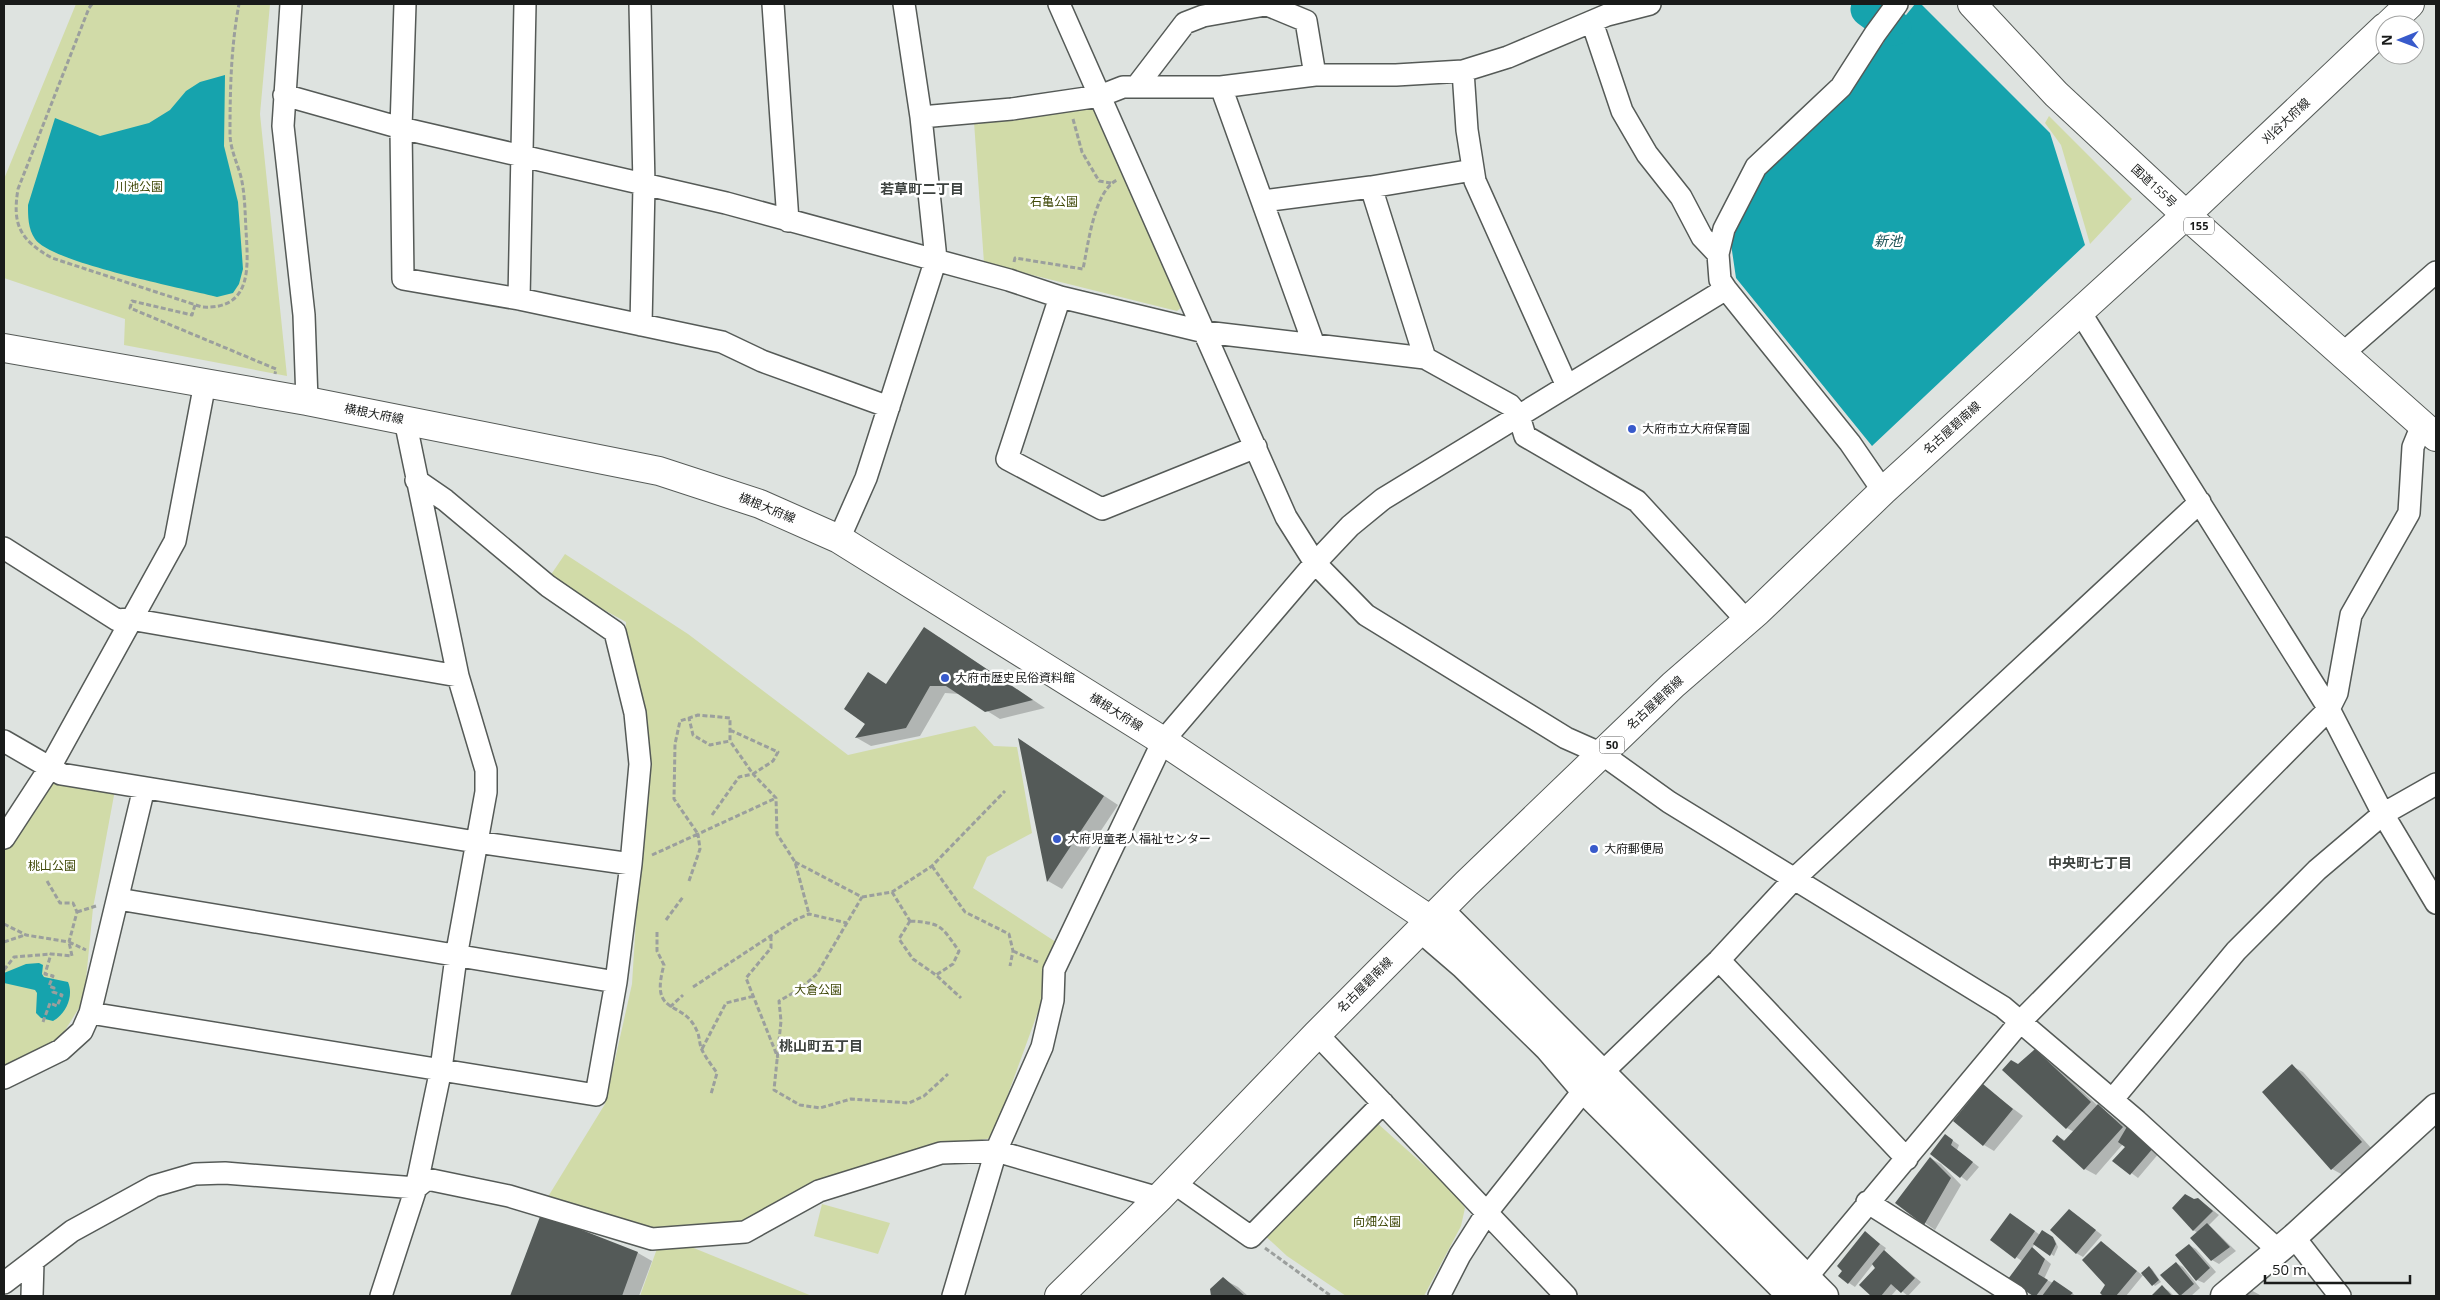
<svg xmlns="http://www.w3.org/2000/svg" width="2440" height="1300" font-family="'Open Sans','Noto Sans JP',sans-serif">
<rect width="100%" height="100%" fill="#dee3e0"/>
<path fill="#d1dba8" d="M76,4H270L260,114L287,376L124,345L125,319L4,278V179Z
M1091,103L1183,306L1177,311L984,263L974,122Z
M2049,116L2132,199L2090,244L2061,145L2045,123Z
M565,554L688,634L848,755L975,726L994,746L1017,747L1032,833L987,857L973,888L1062,946L992,1138L940,1146L745,1227L654,1233L546,1200L605,1104L632,984L640,856L625,658L626,622L548,579Z
M48,778L115,790L93,908L84,1000L59,1040L4,1066V852Z
M1376,1122L1455,1193L1465,1208L1461,1226L1424,1296H1346L1287,1256L1262,1233Z
M822,1204L890,1223L878,1254L814,1236Z
M674,1240L812,1296H640L658,1246Z"/>
<path fill="#16a3ad" d="M1915,4H1921L2050,133L2085,245L1872,446L1736,278L1731,244L1737,211L1775,156L1824,116Z
M225,75L224,146L238,202L243,269L239,284L233,293L217,297C183,288 52,263 35,239C28,229 28,216 28,205L55,118L100,136L149,123L170,110L186,91L200,82Z
M39,963L43,965L42,974L44,977L68,982C74,996 66,1014 53,1021L41,1018L36,1013L37,993L35,990L4,983V973L26,964Z"/>
<path fill="#0003" d="M939,637L1045,708L1000,719L960,694L945,693L920,736L871,746L857,738L887,685Z
M1020,740L1118,805L1062,889L1048,881Z
M2035,1051L2046,1057L2098,1106L2160,1152L2138,1178L2114,1160L2127,1147L2123,1144L2096,1175L2085,1169L2057,1136L2066,1141L2074,1132L2067,1128L2018,1066Z
M2292,1066L2303,1072L2372,1149L2343,1175L2332,1169Z
M1983,1086L2023,1116L1994,1151L1984,1145Z
M1952,1140L1959,1145L1957,1150L1979,1167L1967,1181L1931,1154Z
M1930,1158L1941,1164L1961,1185L1935,1230L1897,1203Z
M2198,1199L2219,1215L2209,1225L2236,1251L2219,1264L2212,1260L2192,1238L2198,1233L2193,1230L2194,1200Z
M2076,1215L2102,1235L2083,1257L2076,1253Z
M542,1216L638,1253L652,1261L639,1296H512Z
M2017,1218L2040,1235L2042,1232L2055,1240L2058,1247L2054,1256L2035,1244L2032,1248L2051,1264L2044,1279L2061,1286L2076,1296H2035L2010,1278L2022,1261L2016,1257Z
M1865,1233L1886,1248L1884,1251L1921,1282L1908,1296L1898,1288L1891,1296H1873L1861,1285L1877,1268L1873,1264L1855,1287L1849,1283Z
M2101,1242L2142,1275L2149,1267L2152,1269L2161,1282L2155,1286L2144,1274L2126,1296H2104L2101,1293L2107,1285Z
M2189,1245L2196,1249L2216,1272L2204,1283L2197,1280Z
M2176,1263L2183,1267L2200,1288L2191,1296H2180L2161,1275Z
M1223,1279L1238,1287L1248,1296H1212V1290Z
M2162,1287L2169,1291L2174,1296H2155L2154,1295Z
M2249,1289L2260,1295L2261,1296H2241Z"/>
<g fill="none" stroke-linecap="round" stroke-linejoin="round">
<path stroke="#16a3ad" stroke-width="35" d="M1871,4L1868,9L1894,28"/>
</g>
<path fill="#545a58" d="M924,627L1033,700L985,712L946,686H930L906,728L855,738L865,724L844,709L868,672L886,684Z
M1018,738L1104,796L1047,882Z
M2035,1049L2091,1102L2066,1129L2002,1070L2011,1060L2018,1064Z
M2292,1064L2362,1142L2331,1170L2262,1092Z
M1983,1084L2013,1109L1983,1146L1953,1121Z
M2098,1104L2123,1127L2084,1170L2052,1141L2057,1135L2064,1141Z
M2128,1125L2154,1147L2130,1175L2112,1161L2125,1147L2118,1142Z
M1945,1134L1953,1140L1951,1145L1973,1162L1960,1178L1930,1154Z
M1930,1157L1951,1178L1924,1225L1895,1203Z
M2185,1194L2194,1199L2198,1198L2213,1211L2193,1231L2172,1208Z
M2069,1209L2096,1230L2076,1254L2050,1230Z
M2010,1213L2035,1231L2015,1259L1990,1240Z
M541,1214L638,1252L622,1296H510Z
M2207,1223L2230,1247L2211,1261L2190,1238Z
M2042,1230L2053,1237L2056,1244L2050,1256L2033,1244Z
M1865,1231L1880,1244L1848,1284L1838,1276L1842,1271L1837,1266Z
M2101,1241L2137,1271L2116,1296H2103L2100,1293L2105,1285L2082,1260Z
M2189,1244L2210,1268L2196,1281L2175,1255Z
M2032,1247L2045,1259L2038,1274L2048,1280L2036,1296H2033L2008,1279Z
M1884,1250L1915,1278L1901,1293L1891,1284L1881,1296H1871L1859,1285L1875,1268L1872,1264Z
M2176,1262L2194,1284L2180,1296L2160,1275Z
M2149,1266L2159,1280L2152,1286L2141,1273Z
M1223,1277L1245,1296H1211L1210,1289Z
M2054,1280L2073,1293L2069,1296H2042Z
M2162,1285L2172,1296H2153L2152,1295Z"/>
<g fill="none" stroke-linecap="round" stroke-linejoin="round">
<defs>
<path id="minor" d="M291,4L283,126L304,315L307,401
M405,4L401,128L403,279L519,299L722,342L762,361L889,407
M640,4L644,185L641,325
M773,4L788,221
M1059,4L1286,517L1315,563L1366,615L1566,738L1602,754L1669,802L2003,1007L2137,1121L2278,1250
M1265,4L1306,21L1315,75
M1592,22L1622,111L1647,154L1681,197L1702,237L1718,254
M1463,71L1467,130L1475,181L1567,386
M1136,87L1185,23L1203,16L1265,5
M1221,87L1314,345
M284,95L401,128L726,203L1009,280L1060,297L1205,332L1425,358L1510,405L1519,416L1525,436L1637,501L1747,621
M921,117L1012,109L1100,96L1123,87H1221L1315,75H1396L1463,71L1508,57L1607,15L1650,4
M1371,187L1425,358
M1263,201L1371,187L1473,170
M1060,297L1007,459L1102,509L1256,447
M519,299L525,4
M2080,312L2329,709L2383,814L2436,903
M2341,355L2436,272
M1883,491L1850,443L1726,289L1720,280L1718,254L1724,229L1756,167L1841,87L1875,34L1897,4
M839,539L866,478L936,259L921,117L904,4
M4,548L117,620L130,619L458,676
M4,741L61,774L476,842L631,864
M4,838L49,769L175,541L205,383
M118,899L616,982
M90,1013L596,1095L616,982L631,864L640,764L635,713L615,632L548,586L445,500L416,480
M1317,1034L1566,1296
M4,1078L61,1050L82,1031L90,1013L144,788
M2112,1100L2236,951L2317,870L2383,814L2436,784
M1907,1159L1719,960L1794,879L2200,502
M1174,1183L1251,1237L1383,1103
M1867,1202L2016,1296
M2294,1237L2340,1296
M4,1283L72,1231L154,1186L195,1174L225,1173L416,1188L427,1179L509,1196L652,1239L745,1232L819,1191L941,1153L996,1151L1159,1198
M1802,1291L1806,1278L2020,1022L2329,709L2337,693L2351,615L2409,513L2413,447L2422,425
M32,1296L33,1262
M381,1296L416,1188L441,1069L456,957L486,792V770L458,676L405,420
M953,1296L996,1151L1042,1047L1053,1000L1054,970L1163,741L1315,563L1350,526L1383,499L1726,289
M1439,1296L1460,1255L1488,1211L1584,1090L1719,960"/>
<path id="tertiary" d="M1440,910L1825,1296
M1421,929L1464,966L1548,1048L1584,1090L1791,1296
M2224,1296L2294,1237L2436,1107"/>
<path id="secondary" d="M2388,25L2410,4
M2186,215L2385,27
M4,348L307,401L659,471L760,504L839,539L1163,741L1429,919"/>
<path id="primary" d="M1059,1296L1159,1198L1317,1034L1466,884L1673,685L1757,612L1883,491L2186,215"/>
<path id="trunk" d="M1972,4L2056,94L2186,215L2436,437"/>
</defs>
<use href="#minor" stroke="#555a57" stroke-width="24"/>
<use href="#tertiary" stroke="#555a57" stroke-width="29"/>
<use href="#secondary" stroke="#555a57" stroke-width="30"/>
<use href="#primary" stroke="#555a57" stroke-width="30"/>
<use href="#trunk" stroke="#555a57" stroke-width="30"/>
<path stroke="#9b9f9d" stroke-width="3" stroke-dasharray="5 2.5" stroke-linecap="butt" d="M92,4L89,8L18,189C12,225 20,240 52,258L202,307C253,310 248,266 246,230C245,213 245,194 241,177C237,162 230,149 230,133C230,90 231,46 239,4
M1073,119L1082,152L1099,181L1111,183
M1014,262L1015,258L1083,269C1088,246 1094,191 1117,180
M195,305L192,315L132,301L130,308L276,369L275,374
M730,730L778,752L773,761L753,774L730,741
M712,815L739,777L753,774L776,798L777,834L795,862L809,914
M652,855L698,834L674,799L675,744L680,721L698,715L730,718V741L710,745L693,735L689,718
M795,862L862,897L817,974L800,989L779,1001L781,1021L774,1090L800,1105L820,1108L851,1099L909,1103L924,1096L948,1074
M932,866L965,912L1009,934L1013,951L1010,966
M689,881L700,849L698,834L776,798
M892,892L910,921
M862,897L892,892L932,866L1005,791
M77,912L96,906
M666,920L683,897
M910,921C942,923 941,926 959,951L953,964L936,975L961,998
M910,921L899,939L913,959L936,975
M4,924L26,935L69,942L77,912L73,903H60L47,881
M657,932V951L664,965C649,1018 683,998 697,1031C700,1037 699,1044 702,1050C706,1058 712,1066 717,1073L711,1094
M771,936V948L746,978L778,1058
M4,942L25,935
M69,942L86,950
M1013,951L1038,962
M4,970L14,957L51,954
M693,987L795,920L809,914L847,923
M670,1007L683,995
M43,1022L50,1003L57,1006L62,995L53,992L54,988L49,986L53,976L45,974L51,954L72,956L69,942
M702,1049L726,1003L754,996
M1265,1248L1331,1296"/>
<use href="#minor" stroke="#fff" stroke-width="21"/>
<use href="#tertiary" stroke="#fff" stroke-width="26"/>
<use href="#secondary" stroke="#fff" stroke-width="28"/>
<use href="#primary" stroke="#fff" stroke-width="28"/>
<use href="#trunk" stroke="#fff" stroke-width="28"/>
</g>
<g fill="#385acb" stroke="#fff" stroke-width="2">
<circle cx="1632" cy="429" r="5"/>
<circle cx="945" cy="678" r="5"/>
<circle cx="1057" cy="839" r="5"/>
<circle cx="1594" cy="849" r="5"/>
</g>
<g text-anchor="middle" stroke-width="5" stroke-linejoin="round" paint-order="stroke">
<g fill="#fff" stroke="#5e5f5f" stroke-width="1">
<rect x="2184" y="217.5" width="30" height="17" rx="4"/>
<rect x="1599.5" y="736.5" width="25" height="17" rx="4"/>
</g>
<g font-size="11" font-weight="bold" fill="#191b1a">
<text x="2199" y="230">155</text>
<text x="1612" y="749">50</text>
</g>
<g font-size="12" fill="#191b1a" stroke="#fff">
<text transform="translate(2286 121) rotate(-43)" y="4">刈谷大府線</text>
<text transform="translate(2154 186) rotate(43)" y="4">国道155号</text>
<text transform="translate(374 414) rotate(11)" y="4">横根大府線</text>
<text transform="translate(1952 428) rotate(-42)" y="4">名古屋碧南線</text>
<text transform="translate(767 508) rotate(22)" y="4">横根大府線</text>
<text transform="translate(1655 703) rotate(-43)" y="4">名古屋碧南線</text>
<text transform="translate(1116 712) rotate(32)" y="4">横根大府線</text>
<text transform="translate(1365 985) rotate(-45)" y="4">名古屋碧南線</text>
</g>
<g font-size="12" fill="#414a0a" stroke="#fff">
<text x="139" y="191">川池公園</text>
<text x="1054" y="206">石亀公園</text>
<text x="52" y="870">桃山公園</text>
<text x="818" y="994">大倉公園</text>
<text x="1377" y="1226">向畑公園</text>
</g>
<g font-size="12" fill="#191b1a" stroke="#fff" text-anchor="start">
<text x="1642" y="433">大府市立大府保育園</text>
<text x="955" y="682">大府市歴史民俗資料館</text>
<text x="1067" y="843">大府児童老人福祉センター</text>
<text x="1604" y="853">大府郵便局</text>
</g>
<g font-size="14" font-weight="bold" fill="#3e4340" stroke="#fff">
<text x="922" y="194">若草町二丁目</text>
<text x="2090" y="868">中央町七丁目</text>
<text x="821" y="1051">桃山町五丁目</text>
</g>
<g font-size="14" font-style="italic" fill="#205458" stroke="#fff">
<text x="1888" y="246">新池</text>
</g>
</g>
<rect width="2440" height="1300" fill="none" stroke="#191b1a" stroke-width="10"/>
<g transform="translate(2400 40) rotate(269)"><circle r="24" fill="#ffffff" stroke="#a3a4a3"/>
<path d="M0-4L9 19L0 12L-9 19Z" fill="#385acb"/>
<text y="-8" font-size="14" font-weight="bold" text-anchor="middle" fill="#191b1a">N</text>
</g>
<path d="M2265 1275v8h145v-8" fill="none" stroke="#191b1a" stroke-width="2.5"/>
<text x="2272" y="1275" font-size="15" fill="#191b1a" stroke="#ffffff" stroke-width="4" paint-order="stroke">50 m</text>
</svg>
